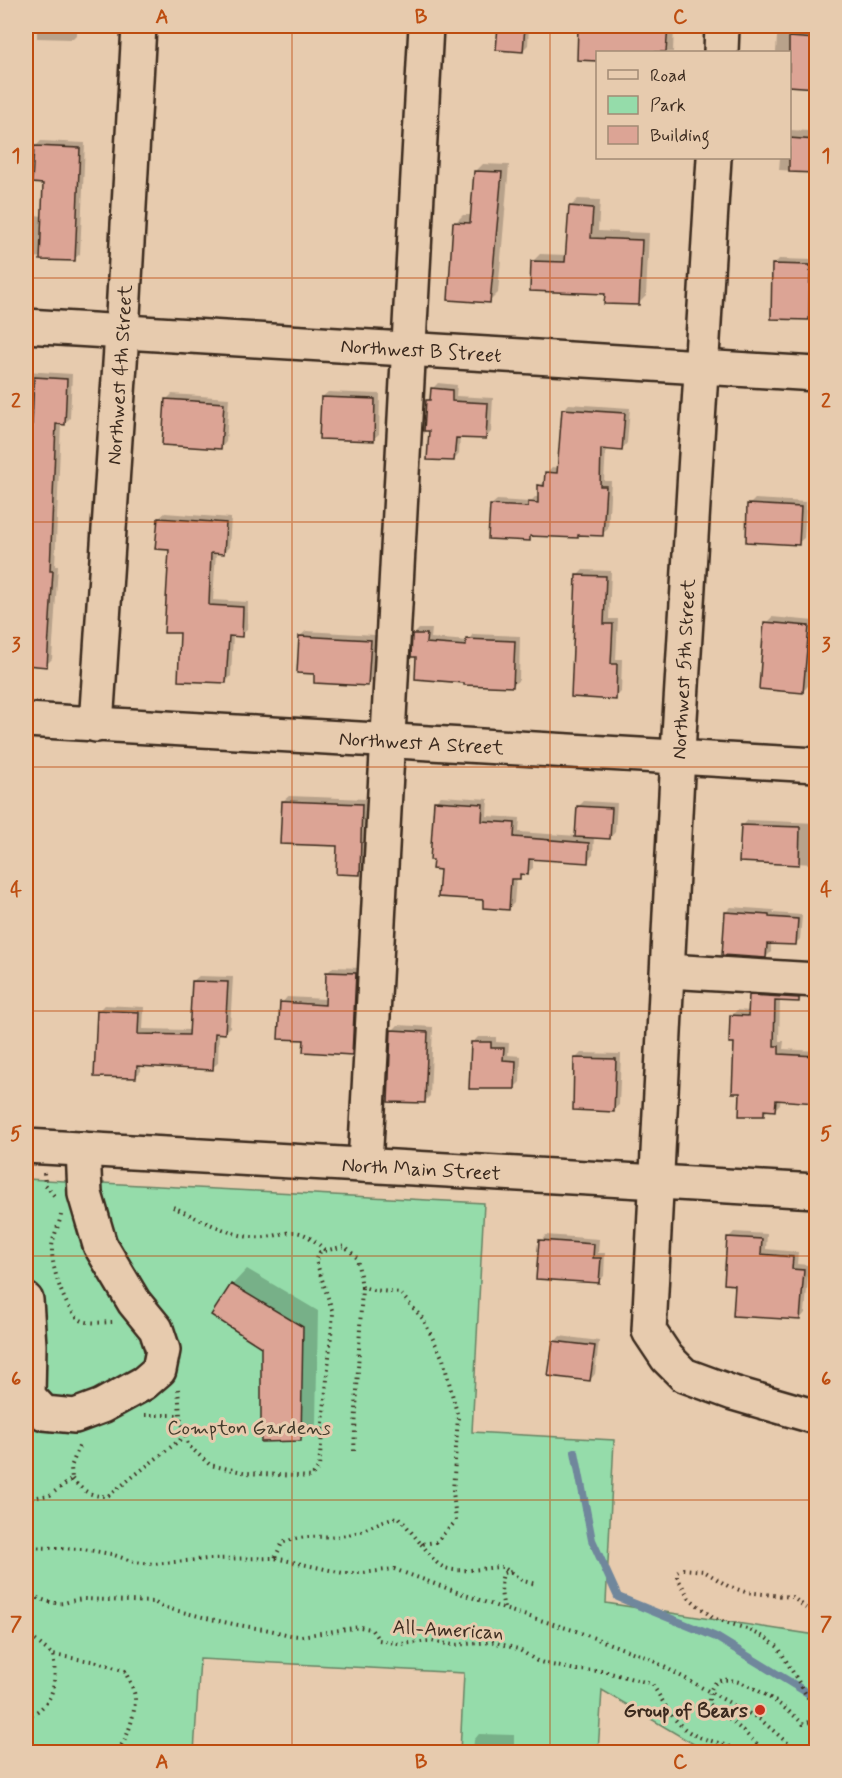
<svg xmlns="http://www.w3.org/2000/svg" width="842" height="1778" font-family="Mynerve,sans-serif">
<rect width="100%" height="100%" fill="#e7cbae"/>
<filter id="ink" filterUnits="userSpaceOnUse"><feTurbulence type="fractalNoise" baseFrequency=".0167" numOctaves="2"/><feDisplacementMap in="SourceGraphic" scale="12" xChannelSelector="R" yChannelSelector="G"/><feConvolveMatrix kernelMatrix="1 2 1 2 8 2 1 2 1" color-interpolation-filters="sRGB"/></filter>
<g filter="url(#ink)">
<path fill="#95dcaa" stroke="#688364" stroke-width="1.5" d="M26,1179L484,1203L472,1432L614,1440L606,1603L816,1635V1752H707L602,1690L598,1752H460L464,1673L200,1659L194,1752H26Z"/>
<path fill="#0003" d="M26,26H77V34L72,39L37,38V29L26,28Z
M499,26H529L528,45L523,50L498,49Z
M580,26H674L673,52H598V59H578Z
M785,29L816,31V172L779,170L780,158H790V130L808,131L811,86L790,52H776L777,37Z
M41,141L85,143L80,254L74,259L26,257V214L43,216L44,182L35,147Z
M483,164L509,165L498,293L490,301L455,223L463,215H472L475,172Z
M578,199L600,200L598,231L649,233L646,296L638,304L606,293L533,261L540,254L567,255L570,207Z
M779,259L815,260L814,313L808,318L774,265Z
M26,371L72,374L70,418L65,423H61L55,566H58L52,659L46,665L26,664Z
M438,383L457,385L456,396L493,398L491,432L485,438L460,436L459,454L454,460L430,430L428,401L432,396V389Z
M328,392L380,394L379,434L373,439L322,397Z
M172,394L229,398L226,442L221,448L166,400Z
M569,404L630,408L627,443L622,449L606,448L604,481H611L608,529L602,534H580L578,536L534,535L529,539L491,505L497,500L530,502L535,497H540V486L546,480V473L552,467L559,468L563,410Z
M755,499L806,502L804,538L798,543L749,505Z
M165,513L231,518L229,547L223,553L216,552L213,600L248,602L247,630L241,635H233L231,676L226,682L181,632L170,549L159,518Z
M583,570L611,571L609,619H618L616,659H622L621,692L615,698L578,575Z
M772,617L814,621L808,686L803,691L766,623Z
M419,629H432L431,638L468,641L473,634L520,636L519,680L513,685L418,656L414,634Z
M306,631L375,635L373,679L367,685L316,673L300,636Z
M26,780L30,781L28,836L26,838Z
M289,796L367,799L365,868L359,874L338,845L283,801Z
M441,796L488,799L487,816L520,818L519,832L577,836L578,807L584,801L617,803L615,832L610,838L594,837L593,855L587,861L533,858V868L527,873L516,878L514,903L509,908L485,899L441,869L435,802Z
M748,820L816,823V864L741,861L742,826Z
M731,907L774,910L773,913L802,915L800,939L795,944L771,942V952L766,957L726,912Z
M333,967L361,968L357,1047L352,1053L282,1003L287,997L326,999L328,972Z
M199,976L233,977L230,1027L224,1032H219L218,1063L212,1068L141,1065V1071L135,1077L98,1011L104,1005L144,1007L143,1029L191,1030L193,981Z
M756,990L804,995L799,1001L780,1000L779,1041H784L783,1049L816,1051V1101L781,1099L780,1104L775,1109H769L763,1115L741,1092L731,1016L737,1010L750,1011V995Z
M398,1025L433,1027L430,1096L425,1101L392,1031Z
M478,1037H496V1042L509,1043L508,1055L521,1056L520,1082L514,1088L473,1042Z
M581,1053L621,1054L619,1105L613,1110L576,1058Z
M734,1232L767,1234L766,1249L798,1252L797,1264L809,1265L805,1313L800,1319L737,1283L728,1238Z
M546,1235L599,1239L598,1253H605L604,1276L598,1282L541,1241Z
M247,1269L318,1311L316,1424L300,1440L263,1346L232,1285Z
M560,1336L599,1341L595,1374L590,1380L555,1342Z
M479,1734L514,1735V1752H473L474,1740Z"/>
<g fill="none" stroke-linecap="round" stroke-linejoin="round">
<path stroke="#70879c" stroke-width="8" d="M575,1452L592,1540L618,1597L716,1637L816,1698"/>
</g>
<path fill="#dca495" stroke="#3b2a1e" stroke-width="1.5" d="M498,26H525L523,52L496,50Z
M578,26H668L666,52H597V61L577,60Z
M789,37L816,39V88L789,86Z
M789,138L816,140V173L789,172Z
M34,146L80,148L75,261L40,260L43,184L32,183Z
M474,171L502,172L490,303L448,300L453,222L470,223Z
M569,206L593,208L591,238L642,240L639,305L604,304L605,294L530,291L531,261L565,262Z
M772,264L810,265L809,320L771,319Z
M34,377L67,379L65,425L56,424L50,571H53L47,667L26,665V451H31Z
M431,388L452,390V401L488,403L486,439L456,438L454,461L427,460L429,431H424L426,400H430Z
M321,397L375,399L374,441L319,439Z
M165,399L224,403L221,449L162,445Z
M562,409L625,413L622,451L601,449L600,486H606L603,536L578,535V538L530,536V541L488,539L490,505L528,507V502L538,503V485L544,486L545,472L557,473Z
M747,504L801,507L799,545L746,542Z
M158,518L226,523L224,554L211,553L209,605L243,607L242,637L229,636L226,683L178,681L180,633H164L169,550L155,549Z
M576,575L606,576L604,624H613L611,664H617L616,700L571,697Z
M764,622L809,626L803,693L759,689Z
M412,634H427L426,643L466,646V639L515,641L513,687L464,685V683L415,679L416,657H411Z
M299,636L371,640L368,686L314,683V674L297,673Z
M282,801L362,804L360,875L336,874L337,846L280,844Z
M434,801L483,804L482,821L515,823L514,837L589,843L588,863L529,859L528,875L520,874V879H511L509,910L483,908V900L438,897L440,870L432,869L433,860H430Z
M577,806L612,808L610,839L575,837Z
M741,825L800,827L799,865L739,862Z
M725,912L769,915V917L798,919L796,945L767,944L766,958L722,955Z
M326,972L356,973L352,1055L303,1052L304,1040L278,1039L280,1002L325,1005Z
M192,981L228,982L225,1034L215,1033L213,1070L137,1066L136,1078L94,1077L97,1010L139,1012L138,1034L189,1035Z
M749,995L799,998V1002L775,1001L774,1046H779V1054L816,1056V1103L776,1100L775,1111L764,1110V1116H739L740,1093H732L734,1043H729L730,1015L748,1016Z
M391,1030L428,1032L425,1103L388,1102Z
M471,1042H491V1048H504L503,1060L516,1061L515,1089H469Z
M574,1058L616,1059L614,1112L573,1110Z
M727,1237L762,1239L761,1254L793,1257L792,1269L804,1270L800,1320L733,1316L735,1285L724,1284Z
M539,1240L594,1244L593,1258H601L599,1283L536,1279Z
M231,1284L303,1327L301,1441L261,1442V1347L211,1315Z
M553,1341L595,1346L590,1381L548,1376Z"/>
<g fill="none" stroke-linecap="round" stroke-linejoin="round">
<defs>
<g id="minor">
<path d="M721,52L722,26"/>
<path d="M714,158L679,735L649,1331L667,1358L684,1375L733,1393L816,1417"/>
<path id="s1" d="M26,326L816,374"/>
<path id="s2" d="M26,720L816,765"/>
<path id="s3" d="M96,725L122,333L139,26"/>
<path d="M668,971L816,980"/>
<path id="s4" d="M26,1146L816,1191"/>
<path d="M365,1165L426,26"/>
<path d="M26,1300L29,1345L28,1396L44,1413L75,1416L102,1406L144,1383L159,1370L163,1350L156,1329L134,1302L100,1245L85,1194L83,1149"/>
</g>
</defs>
<use href="#minor" stroke="#3b2a1e" stroke-width="38"/>
<path stroke="#3b2a1e" stroke-width="4" stroke-dasharray="1.5 4.5" stroke-linecap="butt" d="M44,1173L45,1184L56,1198
M173,1207C193,1216 231,1236 252,1237C289,1240 290,1217 325,1250
M61,1215C59,1227 51,1239 52,1251C52,1268 65,1314 83,1321C92,1324 105,1322 115,1322
M178,1389L180,1415L188,1445L210,1465L247,1473L312,1477L319,1467L333,1313L316,1261L320,1252L345,1246L357,1258L362,1287L373,1290L400,1293L423,1319L443,1359L458,1417L453,1491L456,1521L436,1542L421,1544L399,1517C380,1519 366,1532 347,1535C323,1539 306,1533 282,1543L275,1558
M145,1415H180
M354,1451L362,1287
M72,1479C83,1491 91,1497 108,1496L185,1436
M26,1499L50,1495L72,1479L71,1467L80,1444
M421,1544C428,1551 433,1561 441,1566C456,1575 486,1567 503,1567L523,1581L536,1584
M26,1547L83,1549L111,1554L134,1562L154,1564L207,1559L275,1558L343,1573H363L394,1569L504,1609L573,1630L648,1658L761,1720L798,1752
M26,1594C38,1597 51,1605 64,1603C70,1601 76,1600 83,1599L154,1602L162,1607C196,1615 230,1625 264,1629C277,1631 288,1636 301,1636L360,1627L371,1629L379,1640L401,1644L431,1641L453,1645L493,1642L518,1649L537,1661L547,1664L576,1670L603,1671L652,1684C666,1705 674,1727 699,1737C713,1742 727,1744 739,1752
M504,1608C501,1595 500,1586 503,1573L511,1571
M26,1633L53,1655L97,1662L125,1671C128,1679 135,1690 135,1699C135,1713 127,1746 114,1752
M26,1717C55,1706 57,1682 53,1655
M766,1752L723,1713L709,1704C707,1646 788,1708 803,1724L813,1721L815,1712L811,1703L778,1647L766,1638L747,1629L713,1618L689,1598L677,1577V1572L683,1569L704,1571L728,1586L745,1592L792,1597L816,1615"/>
<use href="#minor" stroke="#e7cbae" stroke-width="33"/>
</g>
</g>
<path fill="none" stroke="#bd4d10" stroke-width="1.5" stroke-opacity="0.55" d="M292,26V1752M550,26V1752M26,278H816M26,522H816M26,767H816M26,1011H816M26,1256H816M26,1500H816"/>
<circle fill="#c8321e" stroke="#e7cbae" stroke-width="2" cx="760" cy="1710" r="6"/>
<g text-anchor="middle" stroke-width="6" stroke-linejoin="round" paint-order="stroke">
<g font-size="20" fill="#3b2a1e" stroke="#e7cbae">
<text dy="7" stroke="none"><textPath href="#s1" startOffset="396">Northwest B Street</textPath></text>
<text dy="7" stroke="none"><textPath href="#s3" startOffset="351">Northwest 4th Street</textPath></text>
<text transform="translate(683 669) rotate(-87)" y="7">Northwest 5th Street</text>
<text dy="7" stroke="none"><textPath href="#s2" startOffset="396">Northwest A Street</textPath></text>
<text dy="7" stroke="none"><textPath href="#s4" startOffset="396">North Main Street</textPath></text>
<text transform="translate(448 1629) rotate(3)" y="7">All-American</text>
</g>
<g font-size="20" fill="#443c2c" stroke="#e7cbae">
<text x="249" y="1434">Compton Gardens</text>
</g>
<g font-size="20" font-weight="bold" fill="#3b2a1e" stroke="#e7cbae" text-anchor="end">
<text x="748" y="1717">Group of Bears</text>
</g>
</g>
<rect width="842" height="1778" fill="none" stroke="#e7cbae" stroke-width="66"/>
<rect x="596" y="51" width="195" height="108" fill="#e7cbae" stroke="#a28b74" stroke-width="1.5"/>
<rect x="608" y="70" width="30" height="9" fill="#e7cbae" stroke="#a28b74" stroke-width="1.5"/>
<text x="650" y="81" font-size="18" fill="#3b2a1e">Road</text>
<rect x="608" y="96" width="30" height="18" fill="#95dcaa" stroke="#a28b74" stroke-width="1.5"/>
<text x="650" y="111" font-size="18" fill="#3b2a1e">Park</text>
<rect x="608" y="126" width="30" height="18" fill="#dca495" stroke="#a28b74" stroke-width="1.5"/>
<text x="650" y="141" font-size="18" fill="#3b2a1e">Building</text>
<rect x="33" y="33" width="776" height="1712" fill="none" stroke="#bd4d10" stroke-width="2"/>
<g font-size="20" text-anchor="middle" font-weight="bold" fill="#bd4d10">
<text x="162" y="23">A</text>
<text x="421" y="23">B</text>
<text x="680" y="23">C</text>
<text x="16" y="162">1</text>
<text x="826" y="162">1</text>
<text x="16" y="407">2</text>
<text x="826" y="407">2</text>
<text x="16" y="651">3</text>
<text x="826" y="651">3</text>
<text x="16" y="896">4</text>
<text x="826" y="896">4</text>
<text x="16" y="1140">5</text>
<text x="826" y="1140">5</text>
<text x="16" y="1385">6</text>
<text x="826" y="1385">6</text>
<text x="16" y="1630">7</text>
<text x="826" y="1630">7</text>
<text x="162" y="1768">A</text>
<text x="421" y="1768">B</text>
<text x="680" y="1768">C</text>
</g>
</svg>
